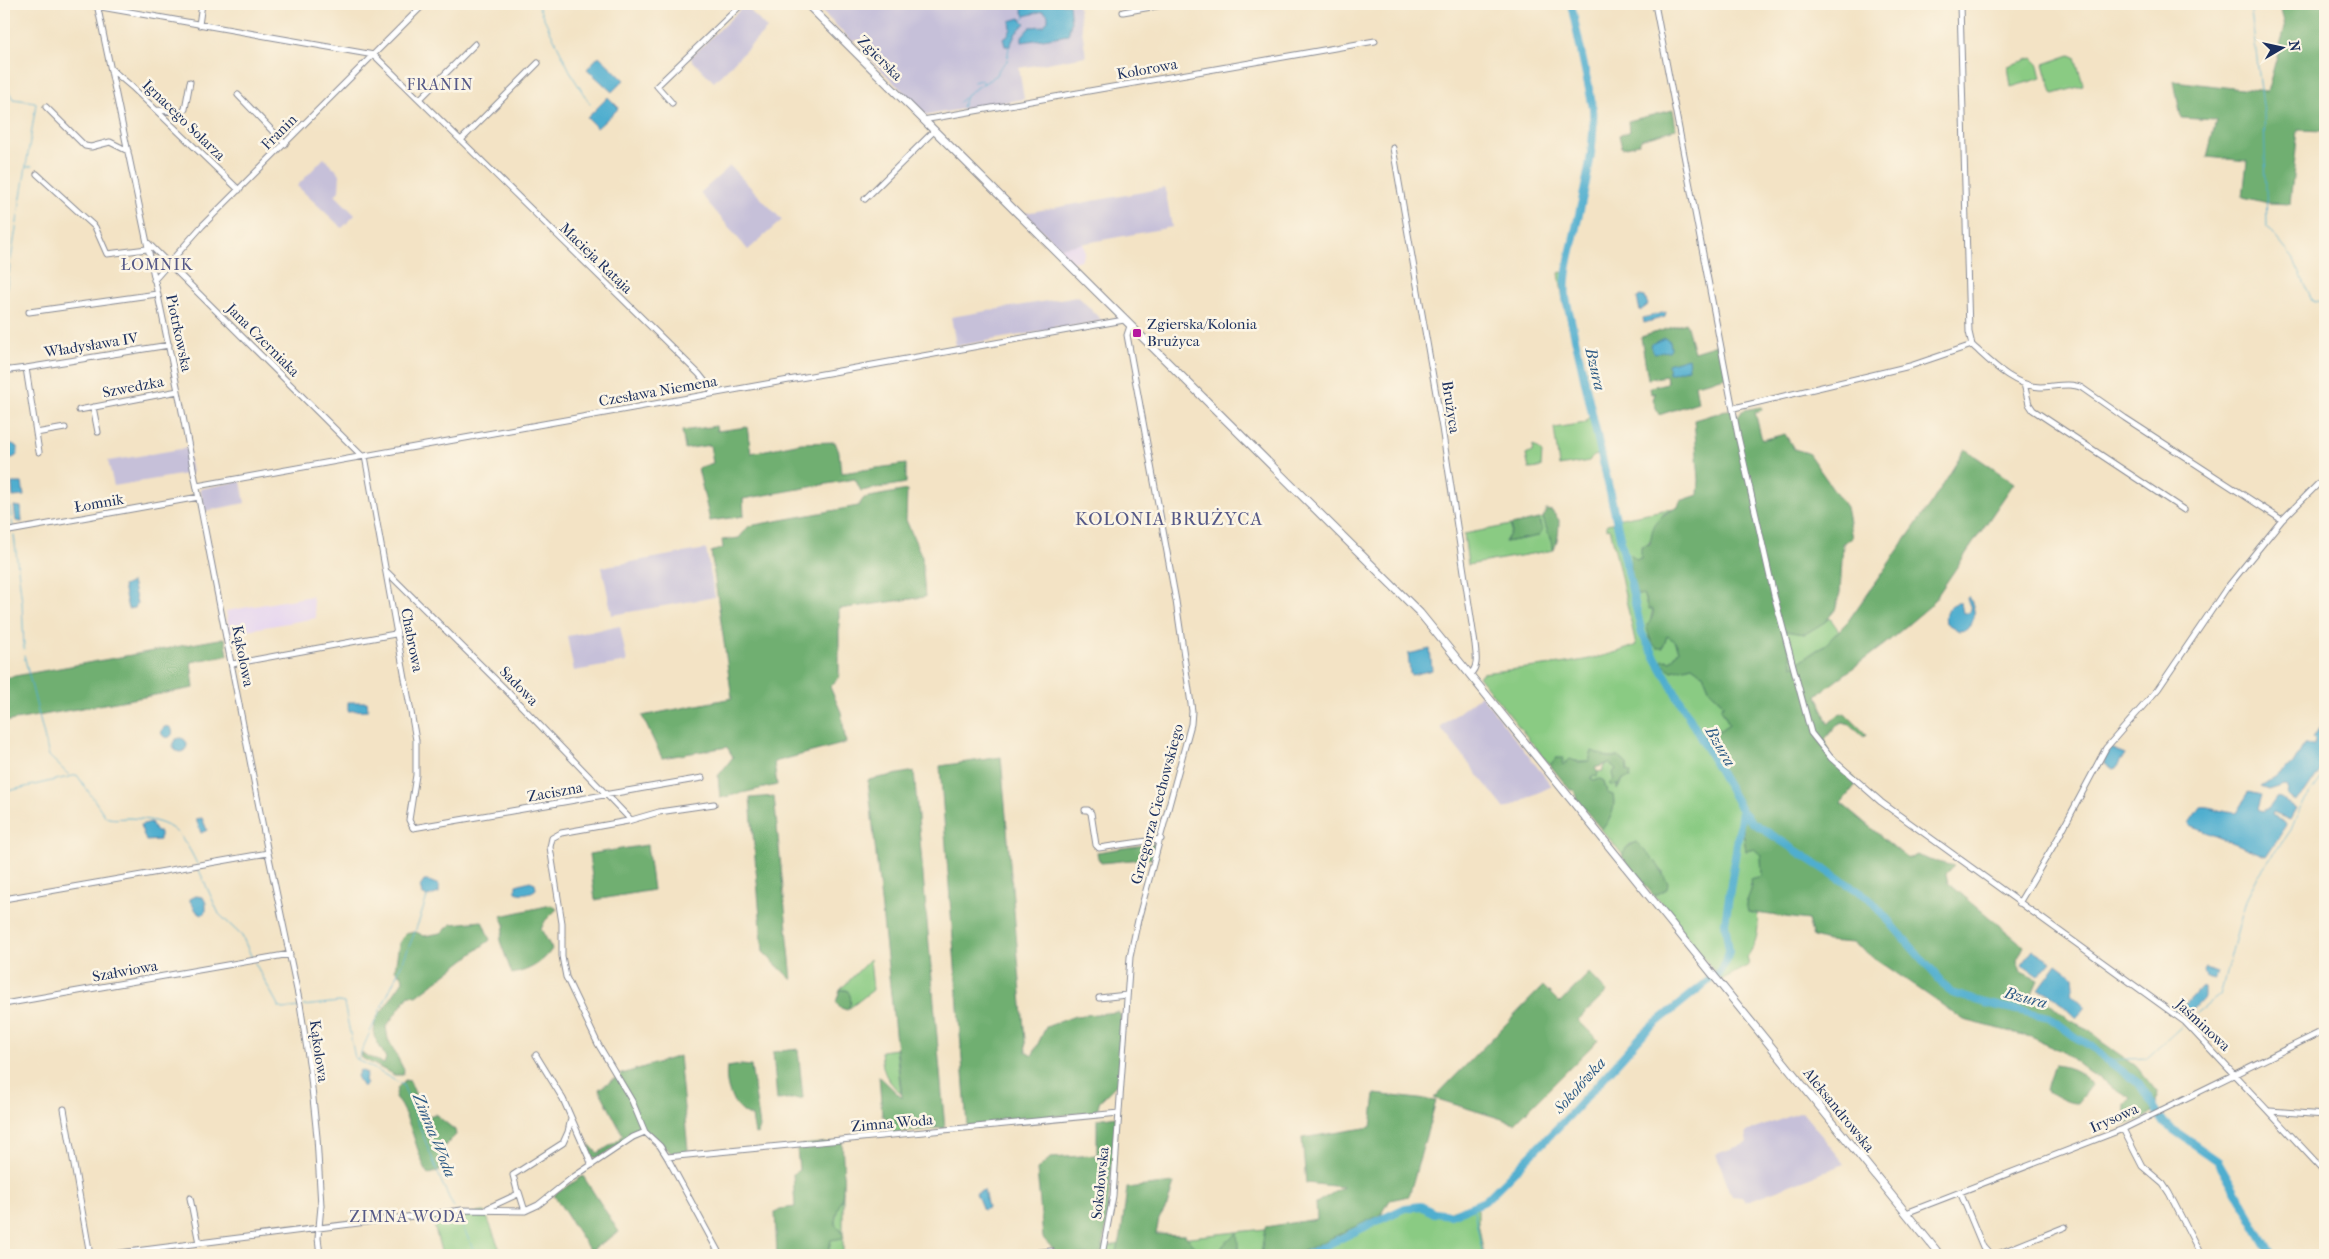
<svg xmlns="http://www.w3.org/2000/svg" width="2329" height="1259" font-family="'IM FELL French Canon',serif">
<rect width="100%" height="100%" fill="#fcf5e5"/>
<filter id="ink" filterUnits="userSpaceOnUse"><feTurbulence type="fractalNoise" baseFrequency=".02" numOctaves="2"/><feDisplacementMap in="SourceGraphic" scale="10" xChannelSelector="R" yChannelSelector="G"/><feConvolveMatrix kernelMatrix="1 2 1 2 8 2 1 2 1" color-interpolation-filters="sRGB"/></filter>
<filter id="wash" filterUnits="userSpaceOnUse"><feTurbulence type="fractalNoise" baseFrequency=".0096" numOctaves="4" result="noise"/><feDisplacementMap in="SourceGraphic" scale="20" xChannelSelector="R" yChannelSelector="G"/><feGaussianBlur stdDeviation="1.12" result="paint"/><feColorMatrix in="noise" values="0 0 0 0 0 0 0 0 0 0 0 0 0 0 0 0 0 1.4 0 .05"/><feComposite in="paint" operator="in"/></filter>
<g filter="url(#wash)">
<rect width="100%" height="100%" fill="#f3e3c5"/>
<path fill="#e4d3f1" d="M1083,243L1085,252L1081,260L1072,262L1059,248Z
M312,596L316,618L230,633L226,611Z"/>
<path fill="#c6c0d9" d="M814,4H1078L1086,56L1019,68L1024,99L927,115L872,61V53L859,40L852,41Z
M745,5L767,29L714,82L690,58Z
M324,158L340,174L339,191L335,195L355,215L342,228L297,186Z
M730,166L782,220L748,250L700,193Z
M1165,188L1172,227L1059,248L1025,213Z
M1078,296L1102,321L1062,328L1055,326L1050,330L956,346L951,317Z
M187,448L192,473L114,486L108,461Z
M241,481L245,503L205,511L200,489Z
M706,549L715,597L612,615L602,567Z
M620,626L627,662L574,671L567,636Z
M1481,695L1552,786L1505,809L1440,727Z
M1802,1112L1845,1164L1745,1202L1742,1197L1732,1196L1716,1154L1748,1143L1746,1132Z"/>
<path fill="#8acb83" stroke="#527d70" d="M2070,55L2075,57L2083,84L2082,86L2054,94L2052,93L2044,64Z
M2032,58L2039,65L2042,78L2011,87L2008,66Z
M1561,272L1566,274V298L1601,454L1594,456L1589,461L1559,466L1554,428L1585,423L1590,415L1563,300L1559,273Z
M1533,445L1542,452L1541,468L1529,469L1526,455L1532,452Z
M1679,507L1664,513L1641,558L1636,559L1631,555L1632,591L1643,593L1646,604L1653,609L1650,622L1651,639L1664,645L1667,636L1675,640L1679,650L1671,661L1666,660L1672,671L1692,666L1703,674L1710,691L1724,704L1721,708L1729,724L1719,731L1717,727L1712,725L1705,737L1740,809L1746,851L1754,849L1761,854L1762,876L1749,885L1751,890L1748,912L1757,914C1760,929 1756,945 1747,957L1749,965L1721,980L1659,900L1654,896L1664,890L1663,872L1636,842L1629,845L1623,855L1601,829C1610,822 1616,806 1613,795L1607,793L1604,781L1600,779L1594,781L1591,779L1595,772L1603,771V767L1610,762L1616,769L1612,773L1615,785L1620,787L1623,779L1629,778L1627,764L1619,757H1607L1592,751L1589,761H1573L1563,765L1562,762L1564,759L1553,762L1550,765L1479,677L1482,673C1529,667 1593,664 1636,645L1610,528L1607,529V524L1616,522V519Z
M1543,518L1554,550L1468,565L1464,534L1511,525V532L1505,542L1539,536L1542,532L1539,519Z
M1830,618L1839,631L1826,644L1793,666L1784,630L1805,634Z
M870,959L873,990L847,1010L851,1003L846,990H840Z
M896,1049L901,1094C885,1077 883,1074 881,1051Z
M888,1119C905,1132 923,1120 941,1128L890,1133L887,1131Z
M843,1190V1255H830L828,1253L831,1240L841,1229L835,1226V1211L841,1201Z
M1472,1204L1478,1209V1222L1484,1255H1021L1387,1216L1409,1208H1422L1425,1206L1444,1213Z
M485,1212L502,1255H442L432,1217Z"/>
<path fill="#6faf71" stroke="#456f68" d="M2280,4H2325V131L2298,130L2290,204L2268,203L2243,197L2247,161L2207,157L2216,120L2181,118L2174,81L2267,92L2285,27Z
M1673,110L1676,129L1641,139L1639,144L1622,148L1619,135L1629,132L1628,121Z
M1686,323L1694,352L1720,344L1726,377L1695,384L1698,402L1659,415L1653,400L1655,393L1651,394L1650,387L1667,383L1666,376L1648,379L1641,337Z
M1761,407L1762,410L1755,412L1762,440L1785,434L1794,449L1808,453L1846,507L1852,538L1843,543L1840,593L1835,610L1825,622L1805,634L1785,631L1793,666L1826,644L1848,621L1932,502L1965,449L2014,483L1931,605L1885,644L1817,695L1828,724L1838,715L1845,713L1866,734L1864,737L1850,725L1842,723L1835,727L1825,739L1831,758L1858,782L1841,803L1908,859L1917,854L1929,860L1954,866L1946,874L1948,883L2024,946L2017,960L2021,972L2038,980L2030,998L2050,1003L2069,1020L2090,1030L2099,1040L2136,1066L2157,1092C2157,1118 2146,1116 2125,1125L2126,1105L2131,1098L2089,1072L2062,1051L2031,1037L1964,1020L1853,943L1827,941L1813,937L1808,920L1748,912L1746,903L1751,890L1750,879L1762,876L1761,855L1754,849L1746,851L1740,809L1704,744L1708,742L1703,732H1706L1712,725L1717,727L1719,731L1729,724L1721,708L1724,704L1710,691L1703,674L1692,666L1672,671L1662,664L1663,660L1671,661L1679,650L1675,641L1667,636L1663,648H1657C1651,643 1647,632 1647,624C1651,621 1654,615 1653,609H1649L1643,594L1640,595L1632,591C1632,579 1630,567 1631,554L1636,559L1641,558V546L1650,544C1653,521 1657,517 1678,507L1680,501L1698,495L1699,480L1694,420L1732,409L1734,417H1738L1743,410Z
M716,426L717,431L747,427L751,453L801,443L835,442L839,452L841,473L906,464V483L861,491L855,479L743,499L744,516L710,521L698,468L713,463L710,445L685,449L682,431Z
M907,490L906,520L922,557L925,597L839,609V677L830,687L841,712L846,743L774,762L777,785L720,798L718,776L733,757L727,747L662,758L642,716L732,698L711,552L723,548L722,540L739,538L749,526L858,506L864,498Z
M1546,510L1552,511L1559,520C1559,530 1558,540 1554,550L1543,518Z
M1539,519L1540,525L1543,529L1539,536L1505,542L1511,532V525Z
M225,638L228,655L191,662L194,688L4,722V678Z
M1592,751L1607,757H1619L1627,764V771L1631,773L1630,778L1623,779L1617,790V784L1613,786L1609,784L1614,779L1612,774L1616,769L1609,763L1595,768L1598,773L1597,777L1593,776L1591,779L1594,781L1600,779L1604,781L1607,793L1613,795C1616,807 1611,822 1601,829L1577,800L1574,790H1570L1550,765L1556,758H1564L1562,762L1563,765L1570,759L1578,762L1589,761Z
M1001,757L1026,1052L1032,1056L1046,1027L1075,1016L1118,1012L1121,1016L1119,1082L1100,1101L1097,1110L1091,1112L967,1126L940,766Z
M914,771L945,1129C938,1128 932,1125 924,1125C901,1124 903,1131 882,1115L879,1076L902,1098L868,780Z
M774,796L792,980L763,952L750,798Z
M1636,842L1656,862L1668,883L1667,889L1654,896L1622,857L1626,848Z
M1156,843L1153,858L1101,863L1098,858L1097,852Z
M647,845L653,890L595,900L589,854Z
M551,905L557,909L545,921L541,929L552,949C543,963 528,971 512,974L500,941L505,924L501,916Z
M482,921L490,940L417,996L409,995L386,1027L388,1039L404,1070L403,1075H394L362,1058L361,1053L384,1064L386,1058L374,1036L375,1021L403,981L402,976L395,970L399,943L406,933L416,932L424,936L441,933L452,924Z
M1589,973L1607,992L1578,1020L1598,1040L1515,1123L1434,1098L1543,986L1560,1003Z
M840,990H847C852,997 852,1002 847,1010L841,1008L836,1002Z
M798,1049L803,1098L777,1100L773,1052Z
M679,1056L688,1150L686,1153H671L649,1132L641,1130L598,1158L593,1157L589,1144L598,1153L616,1142L623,1135L599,1089L622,1074Z
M741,1065L751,1066L760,1127L758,1133L755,1134L752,1117C733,1109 724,1088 727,1067Z
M2055,1065C2071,1067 2082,1073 2092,1084L2077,1103C2069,1104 2053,1095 2046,1090L2053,1067Z
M405,1080L410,1081L424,1115L429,1116L435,1114L455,1130L456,1135L442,1149L440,1170L428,1175C415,1149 412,1120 395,1097L398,1087Z
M1375,1094L1436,1101L1409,1196L1390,1200L1382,1214L1295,1255H1261L1265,1227L1317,1219L1316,1203L1343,1187L1306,1183L1302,1138L1371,1127Z
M1116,1116L1106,1229L1100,1255H1059L1043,1238L1037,1170L1050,1158L1097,1155V1119Z
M842,1141C843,1157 844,1174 843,1190C842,1204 835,1210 835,1225L841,1229L844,1238L831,1240L828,1253L830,1255H777L775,1212L780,1209L795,1207L793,1174L799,1170L797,1149L801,1145Z
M583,1176L619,1232L590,1251L554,1195Z
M1174,1183L1167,1206L1159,1219L1156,1234L1185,1235L1202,1255H1116L1121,1236L1127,1188Z
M1237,1233L1239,1255H1203L1219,1249Z"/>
<path fill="#50aecf" stroke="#366e96" d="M1023,4H1069L1071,23L1068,35L1022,42V36L1030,27L1044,26L1048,20V15L1043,11L1025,16L1022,10Z
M1020,18L1025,23L1016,33L1010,46H1005L1003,38L1007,36L1011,29L1010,21Z
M599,56L624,80L612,92L587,69Z
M608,97L618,107L617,110L597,128L587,118Z
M1640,296L1645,297L1648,305L1640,311L1637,298Z
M1666,312L1665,317L1644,323L1643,318Z
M1665,338L1670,341L1671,348L1669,351L1654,353L1650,346L1651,344Z
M1688,358L1689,368L1669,374L1668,364Z
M4 451a7 7 0 1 1 14 0a7 7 0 1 1-14 0Z
M12,483H22L24,496L13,497Z
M14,506L21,507L22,522L16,521Z
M132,582L137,603L135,608L128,609L123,586Z
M1969,596C1976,610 1977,619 1966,630L1959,631L1946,623C1943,612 1951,602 1961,603L1963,613H1969L1971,609L1967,598Z
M1430,649L1432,670L1412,675L1410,674L1408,654Z
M348,702H367L368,710L348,711Z
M2325,718V763L2304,794L2295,801L2287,796L2288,787L2285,785L2269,790L2261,787L2284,772L2293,764L2304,745H2314L2315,740L2313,738Z
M161.5 732a5.5 5.5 0 1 1 11 0a5.5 5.5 0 1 1-11 0Z
M173 745a7 7 0 1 1 14 0a7 7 0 1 1-14 0Z
M2111,748L2125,754L2116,768L2113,769L2105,763L2104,759Z
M2249,792L2262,795L2258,809L2262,811L2269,808L2277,797L2296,808L2290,819L2273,812L2272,815L2284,821L2287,825L2266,856L2190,826L2189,823L2200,807C2211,805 2223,813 2236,813Z
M202,818L207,830L201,833L196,819Z
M151,822L156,832H160V840L146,841L140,825Z
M424,881H429L439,885V893L427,897L422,894L420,887Z
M530,881L535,883L536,889C532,893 522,895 516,892V885Z
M196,896L203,897L206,903V911L202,915L197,912L190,901V899Z
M2033,950L2051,961L2038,976L2022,965Z
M2057,964L2073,976L2074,985L2071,993L2086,1007L2076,1018C2063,1007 2056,994 2039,989Z
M2206,968L2217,972L2214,979L2206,977L2204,971Z
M2201,987L2204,988V998L2187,1016L2172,1009L2177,1002L2186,1004Z
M360,1070L367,1073L365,1080L367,1084L364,1087L362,1086L357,1076Z
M984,1190L988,1208L983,1210L976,1193Z"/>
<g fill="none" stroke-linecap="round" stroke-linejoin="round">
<path stroke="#50aecf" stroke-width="1" d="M537,4L573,77L590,104
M2250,4L2264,114L2267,227L2293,258L2312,300L2322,302L2325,310
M1023,19L1025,16
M974,82L980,80L984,83
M959,102L964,98
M962,107L967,94L997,75L999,69L1007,61L1009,47
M26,167L32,166
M4,303L36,104L35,102L13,99L7,88
M4,474L13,527
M14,535L22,602L24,649
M24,655L49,756L69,775
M4,792L77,775L106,817C113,820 121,818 129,818C169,820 180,828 197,864
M198,868L219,914L242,936L253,960
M255,963L279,1007L283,1009L299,1007
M303,1006L339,1002L344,1003L355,1058L403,1085L442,1183L454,1208
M2187,1021L2220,995L2246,900L2258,876L2291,830L2300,808L2325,773
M358,1059C381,1006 411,951 427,897
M2107,1060L2147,1058L2184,1024
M1473,1206L1483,1255
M457,1214L476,1255"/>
<path stroke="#50aecf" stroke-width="8" d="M1571,4L1593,108C1596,152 1582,198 1573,241C1569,260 1564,278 1566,298L1642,634L1742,811L1752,822L1869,898L1951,993L1985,1003L2049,1017L2077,1038L2096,1049L2107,1060L2138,1083L2165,1124L2218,1161L2272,1255
M1306,1255L1405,1208L1421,1206L1434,1213L1451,1215L1485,1201L1569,1116L1645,1032L1718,973L1726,962L1729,951L1725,923L1742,811"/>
</g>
</g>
<g filter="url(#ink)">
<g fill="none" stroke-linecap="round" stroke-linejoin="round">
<defs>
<path id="street" d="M84,4L374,55L699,374L714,393
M97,4L178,391L268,853L300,1004L310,1069L317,1137L321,1206L318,1238L320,1255
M1655,4L1738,436L1774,595L1811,733L1831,758L1881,802L2185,1022L2325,1172
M1960,4L1969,332L1972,345C1991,362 2013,386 2040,387C2053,387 2070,382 2082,388L2125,418L2282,520L2226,589L2158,689L2106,748L2058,838L2019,903
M1123,12L1168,4
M199,25L202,4
M111,69L132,87L239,190
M238,95L285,144
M420,99L475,44
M672,103L657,86L742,4
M46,107L85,146L91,147L110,142L128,151
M156,110L183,112L185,109L190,82
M923,120L1375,41
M462,139L538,63
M1393,148L1442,428L1475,644C1476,655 1479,667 1470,674
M37,174L95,227L107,254L147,249
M865,199L934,131
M147,242L362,456
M154,280L202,226L424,4
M29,312L157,294
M4,368L10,370L26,368L169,345
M26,368L39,452
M2024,384L2029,404L2033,410L2184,510
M93,407L98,432
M1734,408L1910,366L1972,345
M79,410L178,391
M36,433L65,428
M365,456L416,740V775L409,820L413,828L702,778
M197,486L1124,320
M2282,520L2325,477
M4,532L199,497
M387,572L503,687L631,820
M232,664L395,634L397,631
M1085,810H1088L1091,813L1096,845L1099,848L1161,839
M4,899L268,853
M1099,998L1127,995
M4,1004L290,954
M536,1055L563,1099L592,1165
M64,1109L90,1255
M2270,1111L2325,1115
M2123,1129L2142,1166L2163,1184L2169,1193L2201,1255
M645,1132L632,1101L598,1044L566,977L562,956V923L550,847L552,838L561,833L628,821L659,812L714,804
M667,1157L1119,1113
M519,1192L525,1211
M1960,1192L1983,1247L1990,1255
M190,1198L199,1243
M488,1208L518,1194L513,1175L563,1143L568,1132L571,1118
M1906,1213L2123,1129L2325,1030
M104,1255L462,1210L525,1211L538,1205L572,1178L633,1137L645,1132L660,1146L667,1157L720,1255
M1011,1255L1051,1251
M1102,1255L1113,1196L1130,957L1138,920L1191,724L1192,711L1176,601L1127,335L1130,326
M1995,1255L2065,1227"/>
<path id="secondary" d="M807,4L1420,613L1940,1255"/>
</defs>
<use href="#street" stroke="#878992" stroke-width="7"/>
<use href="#secondary" stroke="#878992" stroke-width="9"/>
<use href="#street" stroke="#fff" stroke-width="5"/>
<use href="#secondary" stroke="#fff" stroke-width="7"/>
</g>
</g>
<rect fill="#b5179e" stroke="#fcf5e5" stroke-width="2" x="1132" y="328" width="10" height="10" rx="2.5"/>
<g text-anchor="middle" stroke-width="5" stroke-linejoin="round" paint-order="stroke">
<g font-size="15" fill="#1b2f5e" stroke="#fcf5e5">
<text transform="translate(880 58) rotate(45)" y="5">Zgierska</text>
<text transform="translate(1147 69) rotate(-10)" y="5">Kolorowa</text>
<text transform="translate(184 120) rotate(44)" y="5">Ignacego Solarza</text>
<text transform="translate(279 132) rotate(-45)" y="5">Franin</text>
<text transform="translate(596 258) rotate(44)" y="5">Macieja Rataja</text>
<text transform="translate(179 333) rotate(78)" y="5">Piotrkowska</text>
<text transform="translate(263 340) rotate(45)" y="5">Jana Czerniaka</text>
<text transform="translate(91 345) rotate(-9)" y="5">Władysława IV</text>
<text transform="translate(133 387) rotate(-11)" y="5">Szwedzka</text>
<text transform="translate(658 391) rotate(-10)" y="5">Czesława Niemena</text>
<text transform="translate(1451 407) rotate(81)" y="5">Brużyca</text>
<text transform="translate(99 503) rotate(-10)" y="5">Łomnik</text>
<text transform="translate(412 640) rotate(79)" y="5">Chabrowa</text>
<text transform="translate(243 656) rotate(79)" y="5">Kąkolowa</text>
<text transform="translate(519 686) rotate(46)" y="5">Sadowa</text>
<text transform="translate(555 792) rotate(-10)" y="5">Zaciszna</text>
<text transform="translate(1157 804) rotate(-75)" y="5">Grzegorza Ciechowskiego</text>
<text transform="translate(125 971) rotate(-10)" y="5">Szałwiowa</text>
<text transform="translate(2203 1025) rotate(43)" y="5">Jaśminowa</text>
<text transform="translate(319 1051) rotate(82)" y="5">Kąkolowa</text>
<text transform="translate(1839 1110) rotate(51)" y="5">Aleksandrowska</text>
<text transform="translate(2114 1118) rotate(-24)" y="5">Irysowa</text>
<text transform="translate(892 1123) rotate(-5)" y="5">Zimna Woda</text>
<text transform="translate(1100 1183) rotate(-84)" y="5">Sokołowska</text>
</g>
<g font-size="15" fill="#1b2f5e" stroke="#fcf5e5" text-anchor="start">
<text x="1147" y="329">Zgierska/Kolonia<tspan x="1147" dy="17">Brużyca</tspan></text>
</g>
<g font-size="16" letter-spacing="1" fill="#565a88" stroke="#fcf5e5">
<text x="440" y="90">FRANIN</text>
<text x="157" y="270">ŁOMNIK</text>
<text x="408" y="1222">ZIMNA WODA</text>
</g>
<g font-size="16" font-style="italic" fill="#2e5b86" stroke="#fcf5e5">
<text transform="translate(1596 369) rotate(77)" y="6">Bzura</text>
<text transform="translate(1721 746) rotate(60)" y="6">Bzura</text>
<text transform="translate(2026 997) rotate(15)" y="6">Bzura</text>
<text transform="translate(1579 1085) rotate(-48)" y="6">Sokołówka</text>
<text transform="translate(435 1135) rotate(68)" y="6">Zimna Woda</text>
</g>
<g font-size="18" letter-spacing="1" fill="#565a88" stroke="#fcf5e5">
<text x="1169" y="525">KOLONIA BRUŻYCA</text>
</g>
</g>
<rect width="2329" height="1259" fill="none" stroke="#fcf5e5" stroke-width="20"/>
<g transform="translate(2282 48) rotate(81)" stroke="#fcf5e5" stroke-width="4" paint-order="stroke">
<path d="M0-4L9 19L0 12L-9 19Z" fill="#1b2f5e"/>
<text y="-8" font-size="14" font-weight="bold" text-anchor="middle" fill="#1b2f5e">N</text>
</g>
</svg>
